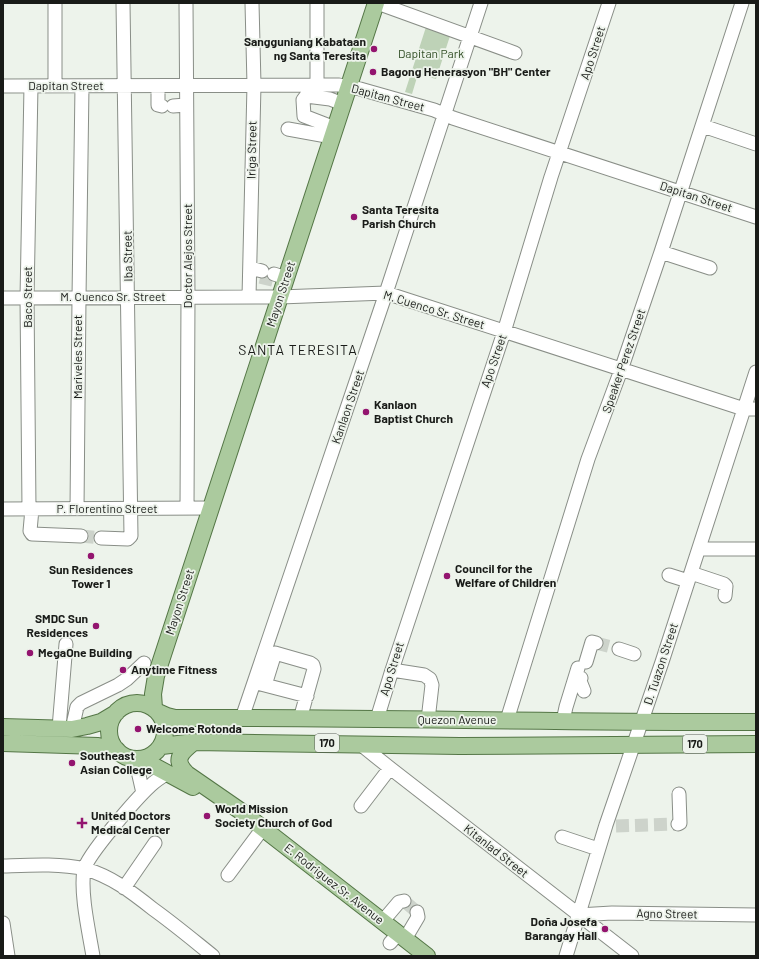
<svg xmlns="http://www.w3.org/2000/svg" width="759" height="959" font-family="Barlow,sans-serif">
<rect width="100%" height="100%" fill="#edf3eb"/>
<path fill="#bed2b7" d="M426,27L450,36L436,79L418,74L412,94L405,92Z"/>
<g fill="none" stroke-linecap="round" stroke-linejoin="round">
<path stroke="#cdd3cb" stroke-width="13" stroke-dasharray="13 6" stroke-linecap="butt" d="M265,285L268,272
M81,536L101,538
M596,643L619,649
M616,826L678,824
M404,901L417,912"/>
<defs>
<path id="minor" d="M186,3L188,297L187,508
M377,3L515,53
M317,85V3
M3,86L317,85H339L360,89L434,110L453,118L756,217
M55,86V3
M158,86V105L162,106
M173,106L186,105
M703,126L756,144
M335,128L304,116L303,100L306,96L330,99L343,104
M288,129L332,137
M661,252L710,268
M250,268L262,271
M274,274L286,278
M249,297L254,85L252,3
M3,298L280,297L386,293L744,409H756
M3,509L211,508
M29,509L27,298L31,86
M32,509L30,531L32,534L81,536
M77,509L79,298L82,86
M101,538L128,539L131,536L123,3
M699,549H756
M691,573L724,584L726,586L725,596
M669,575L688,581
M619,649L634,654
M586,662L592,642L596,643
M392,670L424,675L430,679L432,685L428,720
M581,678L580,681L584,691
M257,683L307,696
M265,685L275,653L310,663L313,665L314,669L300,719
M242,718L386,293L481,3
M377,719L392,670L504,332L551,177L609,3
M507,720L588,459L621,370L661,252L742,3
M563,721L566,707L578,668
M59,728L66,644
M72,729L77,707L81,703L118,685L127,679L144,663
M362,744L365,748L390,768L632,956
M134,759L138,771L143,793
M361,806L390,768
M678,824L680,823L679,794
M562,837L598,849
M3,866C30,865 59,863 85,869C111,876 133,893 153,909C174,924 193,940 213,956
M228,875L263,828
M124,888L155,843
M578,915L612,913L756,915
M382,922L399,902L404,901
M3,923L8,956
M405,939L418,917L417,912
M390,943L398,934
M93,956C89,932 80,893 84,870C87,855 137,798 150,786C155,781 161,777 168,773
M566,956L606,825L662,662L756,372"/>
<path id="major" d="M109 731a28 28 0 1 1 56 0a28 28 0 1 1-56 0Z
M154,708L153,694L156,676L376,3
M158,712L167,716L175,718C368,717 562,723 756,722
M3,727L72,729L87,726L101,722L116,713
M194,742C180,753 173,760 187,774L242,812L427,956
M3,743L98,746L117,750
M162,746L194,742L460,746L756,744
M141,759L193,787"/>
</defs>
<use href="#minor" stroke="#898e87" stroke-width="15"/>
<use href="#major" stroke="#547646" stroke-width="18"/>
<use href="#minor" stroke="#fff" stroke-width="13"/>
<use href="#major" stroke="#abca9e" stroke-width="16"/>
</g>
<g fill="#93146f" stroke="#edf3eb" stroke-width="1.5">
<circle cx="374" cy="49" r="4"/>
<circle cx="373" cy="72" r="4"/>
<circle cx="354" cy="217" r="4"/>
<circle cx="366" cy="412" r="4"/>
<circle cx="91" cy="556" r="4"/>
<circle cx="447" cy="576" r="4"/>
<circle cx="96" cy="626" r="4"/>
<circle cx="30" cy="653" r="4"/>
<circle cx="123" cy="670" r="4"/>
<circle cx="138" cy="729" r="4"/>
<circle cx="72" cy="763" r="4"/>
<circle cx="207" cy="816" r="4"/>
<path d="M80 817h4v4h4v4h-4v4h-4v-4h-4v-4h4z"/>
<circle cx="605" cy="929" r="4"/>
</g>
<g text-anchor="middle" stroke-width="3.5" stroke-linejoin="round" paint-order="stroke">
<g fill="#edf3eb" stroke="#595c57" stroke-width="1">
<rect x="315" y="734" width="24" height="18" rx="3"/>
<rect x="683" y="735" width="24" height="18" rx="3"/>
</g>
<g font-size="11" font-weight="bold" fill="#191b18">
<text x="327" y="747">170</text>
<text x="695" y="748">170</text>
</g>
<g font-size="12" font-weight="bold" fill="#191b18" stroke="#edf3eb" text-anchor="start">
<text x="366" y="46" text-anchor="end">Sangguniang Kabataan<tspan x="366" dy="14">ng Santa Teresita</tspan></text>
<text x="381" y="76">Bagong Henerasyon "BH" Center</text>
<text x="362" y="214">Santa Teresita<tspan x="362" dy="14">Parish Church</tspan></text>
<text x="374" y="409">Kanlaon<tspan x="374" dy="14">Baptist Church</tspan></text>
<text x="455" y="573">Council for the<tspan x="455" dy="14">Welfare of Children</tspan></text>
<text x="91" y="574" text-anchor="middle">Sun Residences<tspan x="91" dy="14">Tower 1</tspan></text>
<text x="88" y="623" text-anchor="end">SMDC Sun<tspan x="88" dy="14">Residences</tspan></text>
<text x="38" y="657">MegaOne Building</text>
<text x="131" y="674">Anytime Fitness</text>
<text x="146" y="733">Welcome Rotonda</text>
<text x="80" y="760">Southeast<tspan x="80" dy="14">Asian College</tspan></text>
<text x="215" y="813">World Mission<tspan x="215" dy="14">Society Church of God</tspan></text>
<text x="91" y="820">United Doctors<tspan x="91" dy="14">Medical Center</tspan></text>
<text x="597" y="926" text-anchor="end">Doña Josefa<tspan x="597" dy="14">Barangay Hall</tspan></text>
</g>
<g font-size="12" fill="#191b18" stroke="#edf3eb">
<text transform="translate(593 53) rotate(-72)" y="4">Apo Street</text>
<text x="66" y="90">Dapitan Street</text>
<text transform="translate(388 98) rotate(15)" y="4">Dapitan Street</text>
<text transform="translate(252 150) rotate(-89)" y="4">Iriga Street</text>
<text transform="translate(696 197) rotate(18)" y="4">Dapitan Street</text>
<text transform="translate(128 256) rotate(-91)" y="4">Iba Street</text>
<text transform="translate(188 256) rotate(-90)" y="4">Doctor Alejos Street</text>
<text transform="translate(281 294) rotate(-72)" y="4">Mayon Street</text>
<text transform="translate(28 297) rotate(-90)" y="4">Baco Street</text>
<text x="113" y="301">M. Cuenco Sr. Street</text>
<text transform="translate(434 310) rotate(17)" y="4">M. Cuenco Sr. Street</text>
<text transform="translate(78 357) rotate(-90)" y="4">Mariveles Street</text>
<text transform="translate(494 361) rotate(-71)" y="4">Apo Street</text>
<text transform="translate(624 361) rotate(-71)" y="4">Speaker Perez Street</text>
<text transform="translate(348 407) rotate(-71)" y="4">Kanlaon Street</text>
<text x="107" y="513">P. Florentino Street</text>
<text transform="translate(180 602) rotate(-72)" y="4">Mayon Street</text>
<text transform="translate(661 664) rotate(-72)" y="4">D. Tuazon Street</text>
<text transform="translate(392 669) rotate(-73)" y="4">Apo Street</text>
<text x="457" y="724">Quezon Avenue</text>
<text transform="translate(496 851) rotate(38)" y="4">Kitanlad Street</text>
<text transform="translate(334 884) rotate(38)" y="4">E. Rodriguez Sr. Avenue</text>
<text transform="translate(667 914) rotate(1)" y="4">Agno Street</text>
</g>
<g font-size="12" fill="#2f4c23" stroke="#edf3eb">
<text x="431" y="58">Dapitan Park</text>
</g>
<g font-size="14" letter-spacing="1" fill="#191b18" stroke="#edf3eb">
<text x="298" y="355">SANTA TERESITA</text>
</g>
</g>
<rect width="759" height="959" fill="none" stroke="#191b18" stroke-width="8"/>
</svg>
